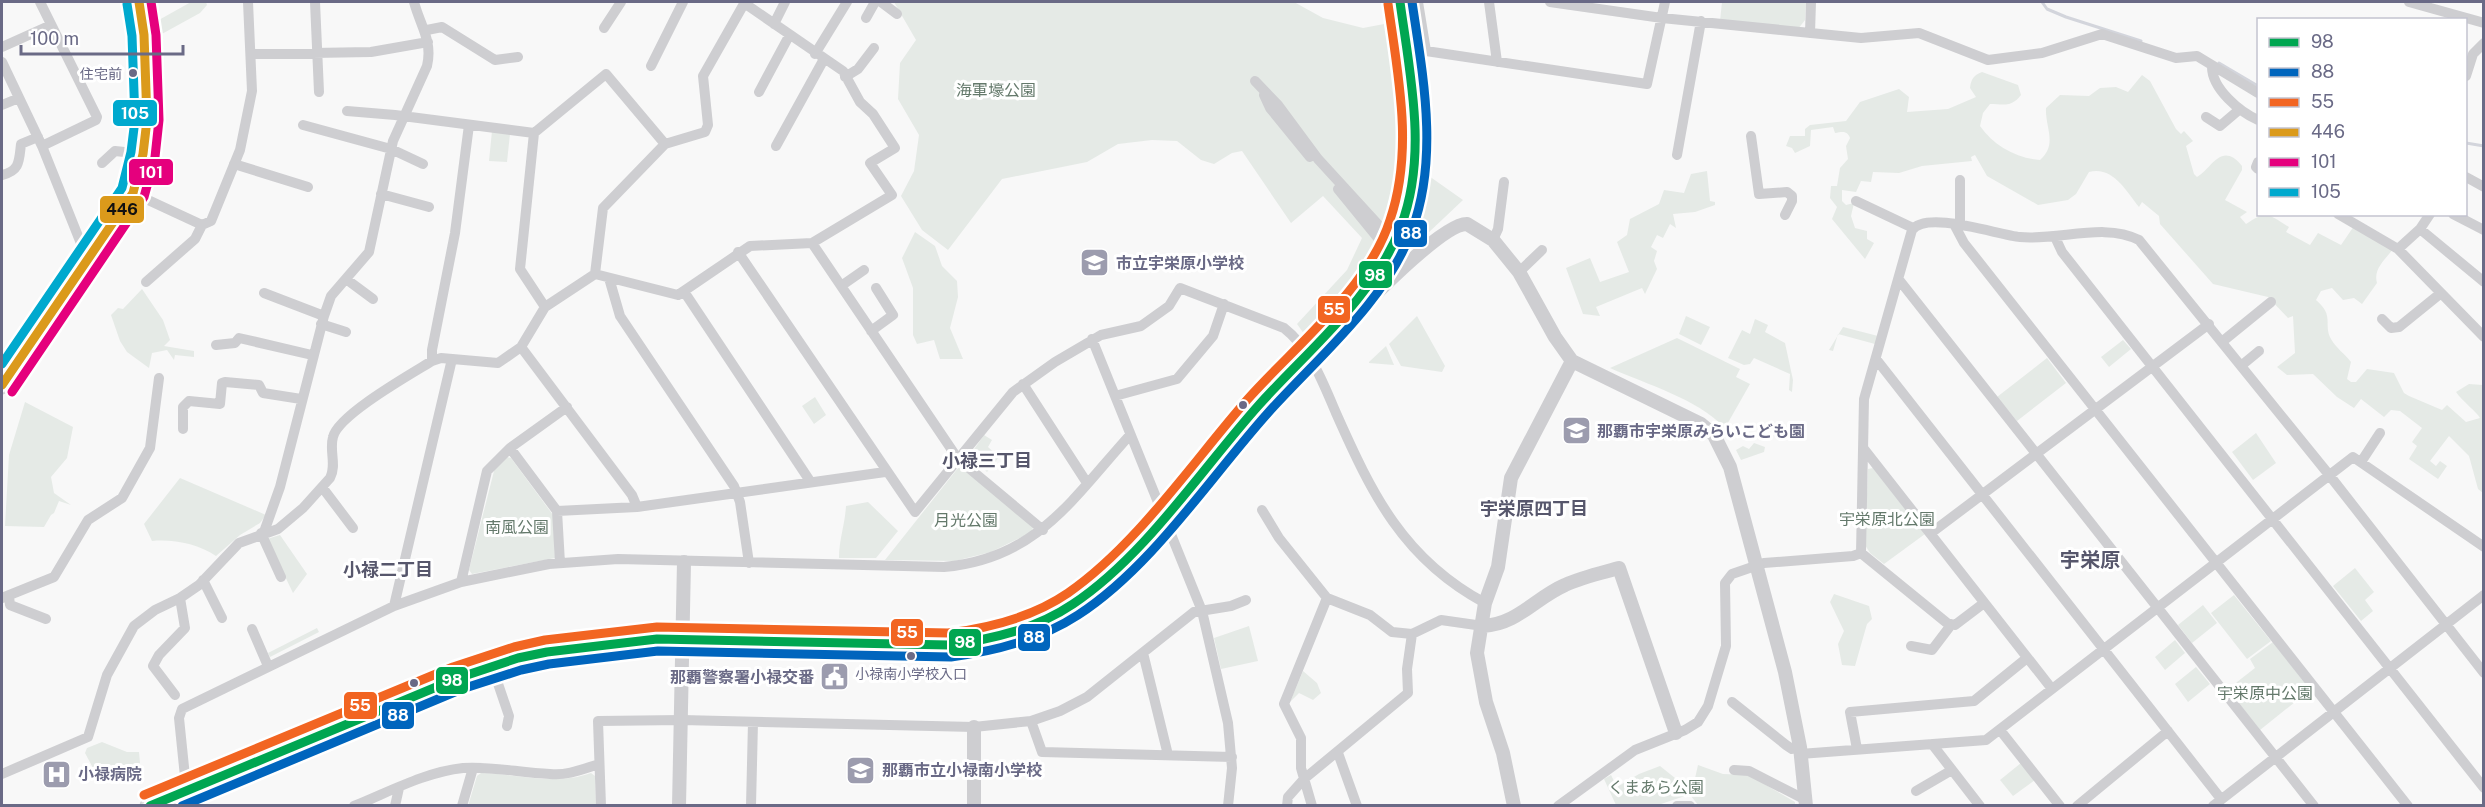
<svg xmlns="http://www.w3.org/2000/svg" width="2485" height="807" font-family="'Public Sans','Noto Sans JP',sans-serif">
<rect width="100%" height="100%" fill="#f8f8f8"/>
<path fill="#e5eae6" d="M191,2H206L207,5L200,13L160,35L157,21Z
M894,2H1294L1323,18L1363,28L1416,18L1421,56L1395,62L1401,109L1399,144L1424,147L1429,176L1463,200L1316,339L1307,338L1297,324L1347,270L1362,238L1323,196L1291,223L1242,151L1232,153L1214,164L1201,160L1177,141L1152,140L1118,144L1087,162L1002,179L948,250L922,230L901,196L914,171L919,135L898,99L900,63L916,40Z
M1722,2H1806L1805,20L1798,29L1720,21Z
M1982,72L2018,85L2021,95C2011,108 2003,104 1990,104L1983,113L1980,126C1994,146 2016,158 2040,160C2058,144 2045,128 2046,108L2060,95L2089,96L2100,88L2116,87L2128,92L2142,75L2150,81L2176,129L2181,134L2184,131L2193,141L2186,146L2194,174L2197,177C2211,170 2221,140 2242,166V170L2225,200L2247,212L2240,217L2246,224C2267,210 2268,214 2289,227L2286,232L2310,245L2318,233L2341,245L2354,226L2393,249C2385,260 2373,269 2377,283L2362,304L2354,298L2343,300L2332,288L2321,291L2316,300C2335,316 2323,324 2331,339C2336,348 2345,354 2351,362L2347,379L2351,382H2356L2367,369L2394,373L2404,393L2409,396L2442,410L2447,405L2466,422L2480,418C2477,412 2462,401 2456,392L2469,384L2483,385V493L2478,489L2469,456L2449,436L2430,461L2436,466L2440,461L2447,466L2438,479L2409,459L2417,446L2412,442L2422,428L2400,411L2391,410L2384,417L2361,399L2354,408L2337,397L2313,374L2287,375L2277,367L2295,353L2293,316L2288,318L2268,297L2213,284L2160,224L2159,216L2142,202L2139,207C2126,191 2113,166 2089,172L2076,194L2068,200L2038,205L1987,176L1975,155L1971,157L1972,161L1922,166L1899,173L1873,172L1871,182L1861,181L1856,192L1842,190V201L1846,205L1854,203L1851,216L1855,228L1867,231V239L1874,243L1865,259L1832,219L1837,207L1830,198L1831,186H1837L1840,168L1848,159L1846,146L1850,138C1847,130 1842,132 1835,133L1833,127L1811,130L1810,146L1795,153L1792,148L1786,146L1790,136H1805V129L1810,125L1846,121L1860,102L1899,89L1909,97L1907,112L1948,109L1976,97L1970,88C1971,79 1974,75 1982,72Z
M492,131L510,134L507,162L489,161Z
M1707,171L1710,201L1715,202V205L1695,212L1673,214L1676,228L1670,224L1663,238L1657,235L1651,247L1657,251L1654,261L1657,269L1645,294L1642,288L1596,307L1600,316L1583,314L1566,268L1590,258L1600,282L1629,272L1617,242L1627,235L1630,219L1659,204L1664,190L1684,193L1691,174Z
M915,232L935,246L942,266L957,281L958,297L950,328L963,359H940L934,340L917,344L913,335V288L902,258Z
M142,289L163,320L170,340L164,346L194,351V357L175,355L174,360L167,350L152,353L149,368L127,352L120,341L111,315L118,308L123,309Z
M1417,316L1445,366L1442,372L1401,366L1389,344Z
M1686,316L1710,327L1701,345L1679,334Z
M1755,319L1768,325L1765,332L1785,343L1793,380L1792,392L1789,390L1790,374L1754,358L1750,364L1744,365L1728,358L1742,330L1750,334Z
M1843,327L1878,336L1875,344L1838,334L1833,351L1829,350Z
M1677,338L1740,369L1736,377L1750,384L1725,428C1696,398 1648,385 1610,368Z
M2123,340L2131,349L2109,367L2101,357Z
M1386,346L1394,365L1369,363V362Z
M2047,358L2066,383L2017,421L1997,397Z
M815,397L826,415L814,424L802,406Z
M25,402L73,427L67,458L51,477L54,493L71,505L59,501L54,513L51,515L44,527L5,526L9,455Z
M2256,433L2276,463L2253,480L2232,452Z
M984,435L992,440L988,447L999,457L987,472L970,455Z
M1754,443L1765,447L1764,452L1741,460L1736,450L1743,446L1749,449Z
M507,457L511,458L553,515L555,558L472,574L469,570L495,467Z
M958,468L965,469L1033,527L1032,532L991,552L955,561L885,560Z
M1873,468L1925,534L1884,564L1870,553L1865,545L1868,469Z
M180,478L266,515L260,523L240,535L216,556C198,544 174,539 152,541L144,524Z
M868,502L898,531L876,558H839C839,540 845,524 846,506Z
M280,535L307,574L293,593L267,539Z
M2355,568L2374,592L2365,600L2373,611L2361,621L2333,586Z
M1834,594L1869,606L1872,619L1867,624L1855,666L1842,665L1838,644L1844,631L1830,602Z
M2234,595L2271,641L2247,659L2211,613Z
M2203,605L2217,623L2192,643L2178,625Z
M1249,626L1258,661L1221,669L1214,638Z
M317,628L319,632L270,657L268,653Z
M2175,640L2185,653L2165,670L2155,657Z
M2273,642L2310,690L2260,730L2228,689L2255,668L2250,659Z
M2196,667L2210,684L2188,702L2175,684Z
M1303,671L1317,683L1321,693L1313,700L1299,693L1290,702Z
M102,742L127,752H139L140,763L136,771L111,775L93,768L85,753L87,748Z
M2021,763L2035,780L2013,796L2000,780Z
M1698,765L1723,774L1749,775L1795,802V805H1698L1691,796Z
M1660,766L1685,786L1688,795L1658,805H1616L1604,779L1611,775L1617,787L1639,774Z
M481,773C518,774 555,786 591,773L595,776L596,805L468,806L477,776Z"/>
<g fill="none" stroke-linecap="round" stroke-linejoin="round">
<path stroke="#d3d5dc" stroke-width="3" d="M2042,2L2047,9L2066,17L2141,41
M2219,63L2258,86
M2466,143L2484,146"/>
<path stroke="#d4d4dc" stroke-width="16" stroke-dasharray="16 8" stroke-linecap="butt" d="M1294,365C1361,294 1406,253 1416,150"/>
<defs>
<path id="primary" d="M1400,2L1412,90L1416,150
M2,385L133,193L143,154L147,120L144,35L139,2
M149,806C218,776 288,748 357,719C419,694 480,666 546,652C645,632 747,642 847,644C905,646 965,651 1020,631C1058,617 1089,594 1118,567L1294,365"/>
</defs>
<use href="#primary" stroke="#d4d4d6" stroke-width="19"/>
<path stroke="#ceced1" stroke-width="10" d="M40,2L97,117L96,120L42,146
M315,2L319,92
M881,2L897,14
M1418,2L1426,51L1647,84L1665,2
M1489,2L1497,62
M1550,2L1662,18L1861,38L1919,33L1988,60L2042,53L2102,34L2176,58L2197,56L2258,93
M2409,2L2484,23
M866,18L875,2
M774,24L785,2
M604,28L621,2
M427,30L442,27L495,60L518,57
M1810,33L1811,2
M2,47L51,25
M251,54L371,52L428,42
M815,54L847,2
M2,62L42,146L82,246L91,257
M651,66L683,2
M2212,67C2212,89 2240,112 2258,120
M2466,76L2473,54L2484,43
M845,77L858,69L874,48
M1255,81L1278,105L1318,159L1383,230L1407,264
M759,92L789,36
M1264,95L1270,108L1310,157
M2,105L19,98
M347,111L395,115L534,133L606,74L665,144
M2206,117L2220,126L2240,109
M303,125L391,149L423,164
M534,133L520,269L545,307
M1751,136L1759,194L1787,192L1792,196V201L1785,215
M776,146L824,59
M1677,155L1701,21
M2258,162L2256,167L2258,169
M102,163L115,151L143,154
M234,164L308,187
M2,175C20,171 19,161 21,144L38,137
M2466,177L2484,187
M1338,189L1378,238L1391,248
M133,193L202,225L211,221L240,150L252,91L248,2
M381,194L429,207
M1856,201L1913,228
M2338,214L2398,249
M2430,214L2420,229L2398,249L2484,337
M2453,214L2484,230
M1955,226L1964,243L2408,806
M1960,226V180
M2420,229L2484,282
M2055,237L2062,252L2484,788
M1493,240L1498,229L1504,182
M812,243L958,459L1043,530
M738,252L915,512L1013,392L1055,362L1101,335L1141,326L1169,306L1180,288L1284,328C1311,349 1323,383 1336,413C1372,494 1403,559 1485,603
M1519,272L1542,250
M595,274L603,208L665,144L705,132L708,125L703,76L745,2
M609,278L620,316L734,486L740,502L749,563
M346,279L373,299
M1900,281L2314,806
M146,282L195,239L202,225
M841,286L864,270
M264,293L324,316
M685,293L810,481
M2382,319L2391,328L2399,327L2441,293
M321,324L346,332
M871,331L893,315L876,288
M1092,339L1202,611L1228,723L1232,768L1228,806
M2223,341L2271,302
M216,345L235,343L239,338L312,355
M521,347L632,495L637,507
M1876,359L2221,799
M432,361V350L455,233L469,125
M2242,365L2259,351
M1023,384L1087,483
M1115,396L1177,379L1213,336L1224,304
M567,407L510,448L557,511L637,507L885,472
M183,429V407L189,401L220,404L222,383L225,382L259,385L263,393L301,399
M1864,449L2052,689
M2361,462L2380,433
M322,487L353,528
M1262,510L1279,538L1327,598L1370,615L1392,632L1412,634L1407,669L1408,693L1304,779L1288,797L1287,806
M557,511L560,563
M264,532L280,487L324,316L331,296L369,252L393,141L427,66C433,41 420,25 414,2
M261,533L281,577
M1931,533L2209,324
M203,580L222,618
M461,582L487,471L510,448
M9,596L10,605L46,619
M2,598L54,577L88,520L122,498L150,448L159,378
M1984,603L1955,625L1947,623L1861,553L1864,399L1912,230C1927,210 1998,235 2020,237C2059,241 2104,222 2139,240L2330,476L2484,673
M394,606L452,359
M252,629L268,666
M1412,634L1441,620L1483,626
M1911,646L1932,650L1951,625
M1143,653L1168,755
M492,666L509,716L507,726
M175,695L153,666L159,655L185,628L180,598
M1732,702L1786,745L1792,749L1800,747
M1031,721L1042,752L1232,757
M2000,730L2060,806
M1932,744L1980,806
M1857,749L1850,712L1974,701L2027,658
M1338,753L1357,806
M1800,754L1986,740L2353,457L2484,547
M1734,770L1749,771L1806,800
M2,774L88,737L107,675L134,626L155,610L180,598L199,585L239,543L278,529L303,508L330,478C337,465 329,451 333,437C338,415 411,374 432,361L441,358L498,363L521,347L545,307L595,274L678,295L750,246L812,243L892,195L870,163L895,148L873,114L860,102L843,71L744,3
M1916,791L1952,770
M188,806L179,718L182,709L394,606L461,582L549,564L618,559L944,567C1037,559 1073,498 1130,435
M354,806C389,792 425,772 463,768C493,766 520,773 550,774C567,776 583,769 599,764
M395,806L399,788
M462,806L473,768
M601,806L598,721L682,720L974,727L1031,721L1060,711L1087,697L1194,612L1231,606L1246,600
M751,806L753,722
M1312,806L1301,768V738L1284,704L1327,598
M1558,806L1635,750L1685,730L1698,722L1708,706L1726,646L1725,583L1732,574L1764,563L1853,556L1861,553
M1677,806H1690
M2077,806L2168,731
M2213,806L2484,595"/>
<path stroke="#ceced1" stroke-width="14" d="M1311,358C1338,334 1438,223 1467,224L1493,240L1519,272L1555,337L1572,361L1701,424L1714,435L1730,467L1785,672L1800,747L1806,806
M1483,626C1518,624 1535,598 1565,585C1582,577 1601,573 1619,568L1676,733
M974,727V806
M679,806L684,562
M1514,806L1503,753L1486,702L1477,653L1485,603L1498,567L1511,478L1572,361"/>
<use href="#primary" stroke="#e1e1e3" stroke-width="16"/>
<defs>
<path id="bus-1" d="M150,806L458,678L518,658L547,652L657,639L949,645C993,639 1036,629 1073,604C1144,557 1201,470 1258,406C1307,351 1374,298 1401,226C1428,155 1410,75 1400,2"/>
<path id="bus-2" d="M182,806L462,689L521,670L549,664L658,651L951,657C996,651 1040,640 1078,615C1151,568 1209,479 1267,414C1318,357 1385,303 1412,230C1439,157 1423,76 1412,2"/>
<path id="bus-3" d="M144,795L453,667L514,647L545,640L657,627L948,633C990,628 1033,617 1068,593C1136,546 1192,463 1247,400C1294,347 1368,289 1390,220C1414,150 1398,75 1388,4"/>
<path id="bus-4" d="M2,385L133,193L143,154L147,120L144,35L139,2"/>
<path id="bus-5" d="M12,392L144,197L155,157L159,120L156,35L151,2"/>
<path id="bus-6" d="M2,364L122,188L131,152L135,120L132,36L127,4"/>
</defs>
<use href="#bus-1" stroke="#fff" stroke-width="14"/>
<use href="#bus-2" stroke="#fff" stroke-width="14"/>
<use href="#bus-3" stroke="#fff" stroke-width="14"/>
<use href="#bus-4" stroke="#fff" stroke-width="14"/>
<use href="#bus-5" stroke="#fff" stroke-width="14"/>
<use href="#bus-6" stroke="#fff" stroke-width="14"/>
<use href="#bus-1" stroke="#00a651" stroke-width="9"/>
<use href="#bus-2" stroke="#0065bd" stroke-width="9"/>
<use href="#bus-3" stroke="#f26522" stroke-width="9"/>
<use href="#bus-4" stroke="#db9a1b" stroke-width="9"/>
<use href="#bus-5" stroke="#e5007d" stroke-width="9"/>
<use href="#bus-6" stroke="#00a9ce" stroke-width="9"/>
</g>
<defs>
<symbol id="school-square" viewBox="-11 -11 22 22"><rect x="-9" y="-9" width="18" height="18" rx="4" fill="#9c9cae" stroke="#fff"/><path d="M0-5L7-2L0 1L-7-2ZM-4 1L0 2.5L4 1V4Q0 6-4 4Z" fill="#fff"/></symbol>
<symbol id="civic-square" viewBox="-11 -11 22 22"><rect x="-9" y="-9" width="18" height="18" rx="4" fill="#9c9cae" stroke="#fff"/><path d="M-.6-6.5H3V-4.5H.6V-3L4-1V1h2V6H-6V1h2V-1L-.6-3ZM-1.2 2.5V6h2.4V2.5Z" fill="#fff"/></symbol>
<symbol id="hospital-square" viewBox="-11 -11 22 22"><rect x="-9" y="-9" width="18" height="18" rx="4" fill="#9c9cae" stroke="#fff"/><path d="M-5-5h3v3.5h4V-5h3V5h-3V1.5h-4V5h-3Z" fill="#fff"/></symbol>
</defs>
<g fill-rule="evenodd">
<use href="#school-square" x="1078" y="246" width="33" height="33"/>
<use href="#school-square" x="1560" y="414" width="33" height="33"/>
<use href="#civic-square" x="818" y="660" width="33" height="33"/>
<use href="#school-square" x="844" y="754" width="33" height="33"/>
<use href="#hospital-square" x="40" y="758" width="33" height="33"/>
</g>
<g fill="#6a6a86" stroke="#fff" stroke-width="2">
<circle cx="133" cy="73" r="5"/>
<circle cx="1243" cy="405" r="5"/>
<circle cx="911" cy="656" r="5"/>
<circle cx="414" cy="683" r="5"/>
</g>
<g text-anchor="middle" stroke-width="6" stroke-linejoin="round" paint-order="stroke">
<g font-size="14" fill="#6a6a86" stroke="#fff" text-anchor="end">
<text x="122" y="79">住宅前</text>
<text x="911" y="679" text-anchor="middle">小禄南小学校入口</text>
</g>
<g font-size="16" fill="#64796b" stroke="#fff">
<text x="996" y="96">海軍壕公園</text>
<text x="1887" y="525">宇栄原北公園</text>
<text x="966" y="526">月光公園</text>
<text x="517" y="533">南風公園</text>
<text x="2265" y="699">宇栄原中公園</text>
<text x="1656" y="793">くまあら公園</text>
</g>
<g font-size="16" font-weight="bold" fill="#6a6a86" stroke="#fff" text-anchor="start">
<text x="1116" y="269">市立宇栄原小学校</text>
<text x="1597" y="437">那覇市宇栄原みらいこども園</text>
<text x="814" y="683" text-anchor="end">那覇警察署小禄交番</text>
<text x="882" y="776">那覇市立小禄南小学校</text>
<text x="78" y="780">小禄病院</text>
</g>
<g font-size="18" font-weight="bold" fill="#57576c" stroke="#fff">
<text x="987" y="467">小禄三丁目</text>
<text x="1534" y="515">宇栄原四丁目</text>
<text x="388" y="576">小禄二丁目</text>
</g>
<g font-size="20" font-weight="bold" fill="#57576c" stroke="#fff">
<text x="2090" y="567">宇栄原</text>
</g>
</g>
<g stroke="#fff" stroke-width="2">
<rect x="112" y="99" width="46" height="28" rx="6" fill="#00a9ce"/>
<rect x="128" y="158" width="46" height="28" rx="6" fill="#e5007d"/>
<rect x="99" y="195" width="46" height="29" rx="6" fill="#db9a1b"/>
<rect x="1393" y="219" width="35" height="29" rx="6" fill="#0065bd"/>
<rect x="1358" y="260" width="35" height="29" rx="6" fill="#00a651"/>
<rect x="1317" y="295" width="34" height="29" rx="6" fill="#f26522"/>
<rect x="890" y="618" width="34" height="29" rx="6" fill="#f26522"/>
<rect x="1017" y="623" width="34" height="29" rx="6" fill="#0065bd"/>
<rect x="948" y="628" width="34" height="29" rx="6" fill="#00a651"/>
<rect x="435" y="666" width="34" height="29" rx="6" fill="#00a651"/>
<rect x="343" y="691" width="35" height="29" rx="6" fill="#f26522"/>
<rect x="381" y="701" width="34" height="29" rx="6" fill="#0065bd"/>
</g>
<g font-size="16" text-anchor="middle" font-weight="bold" fill="#fff">
<text x="135" y="119">105</text>
<text x="151" y="178">101</text>
<text x="1411" y="239">88</text>
<text x="1375" y="281">98</text>
<text x="1334" y="315">55</text>
<text x="907" y="638">55</text>
<text x="1034" y="643">88</text>
<text x="965" y="648">98</text>
<text x="452" y="686">98</text>
<text x="360" y="711">55</text>
<text x="398" y="721">88</text>
</g>
<g font-size="16" text-anchor="middle" font-weight="bold" fill="#111">
<text x="122" y="215">446</text>
</g>
<rect width="2485" height="807" fill="none" stroke="#6a6a86" stroke-width="6"/>
<rect x="2257" y="18" width="210" height="198" fill="#ffffff" stroke="#c3c3cf" stroke-width="1.5"/>
<rect x="2269" y="38" width="30" height="9" fill="#00a651" stroke="#c3c3cf" stroke-width="1.5"/>
<text x="2311" y="48" font-size="18" fill="#6a6a86">98</text>
<rect x="2269" y="68" width="30" height="9" fill="#0065bd" stroke="#c3c3cf" stroke-width="1.5"/>
<text x="2311" y="78" font-size="18" fill="#6a6a86">88</text>
<rect x="2269" y="98" width="30" height="9" fill="#f26522" stroke="#c3c3cf" stroke-width="1.5"/>
<text x="2311" y="108" font-size="18" fill="#6a6a86">55</text>
<rect x="2269" y="128" width="30" height="9" fill="#db9a1b" stroke="#c3c3cf" stroke-width="1.5"/>
<text x="2311" y="138" font-size="18" fill="#6a6a86">446</text>
<rect x="2269" y="158" width="30" height="9" fill="#e5007d" stroke="#c3c3cf" stroke-width="1.5"/>
<text x="2311" y="168" font-size="18" fill="#6a6a86">101</text>
<rect x="2269" y="188" width="30" height="9" fill="#00a9ce" stroke="#c3c3cf" stroke-width="1.5"/>
<text x="2311" y="198" font-size="18" fill="#6a6a86">105</text>
<path d="M21 45v9h162v-9" fill="none" stroke="#6a6a86" stroke-width="3"/>
<text x="30" y="45" font-size="18" fill="#6a6a86" stroke="#ffffff" stroke-width="4.5" paint-order="stroke">100 m</text>
</svg>
